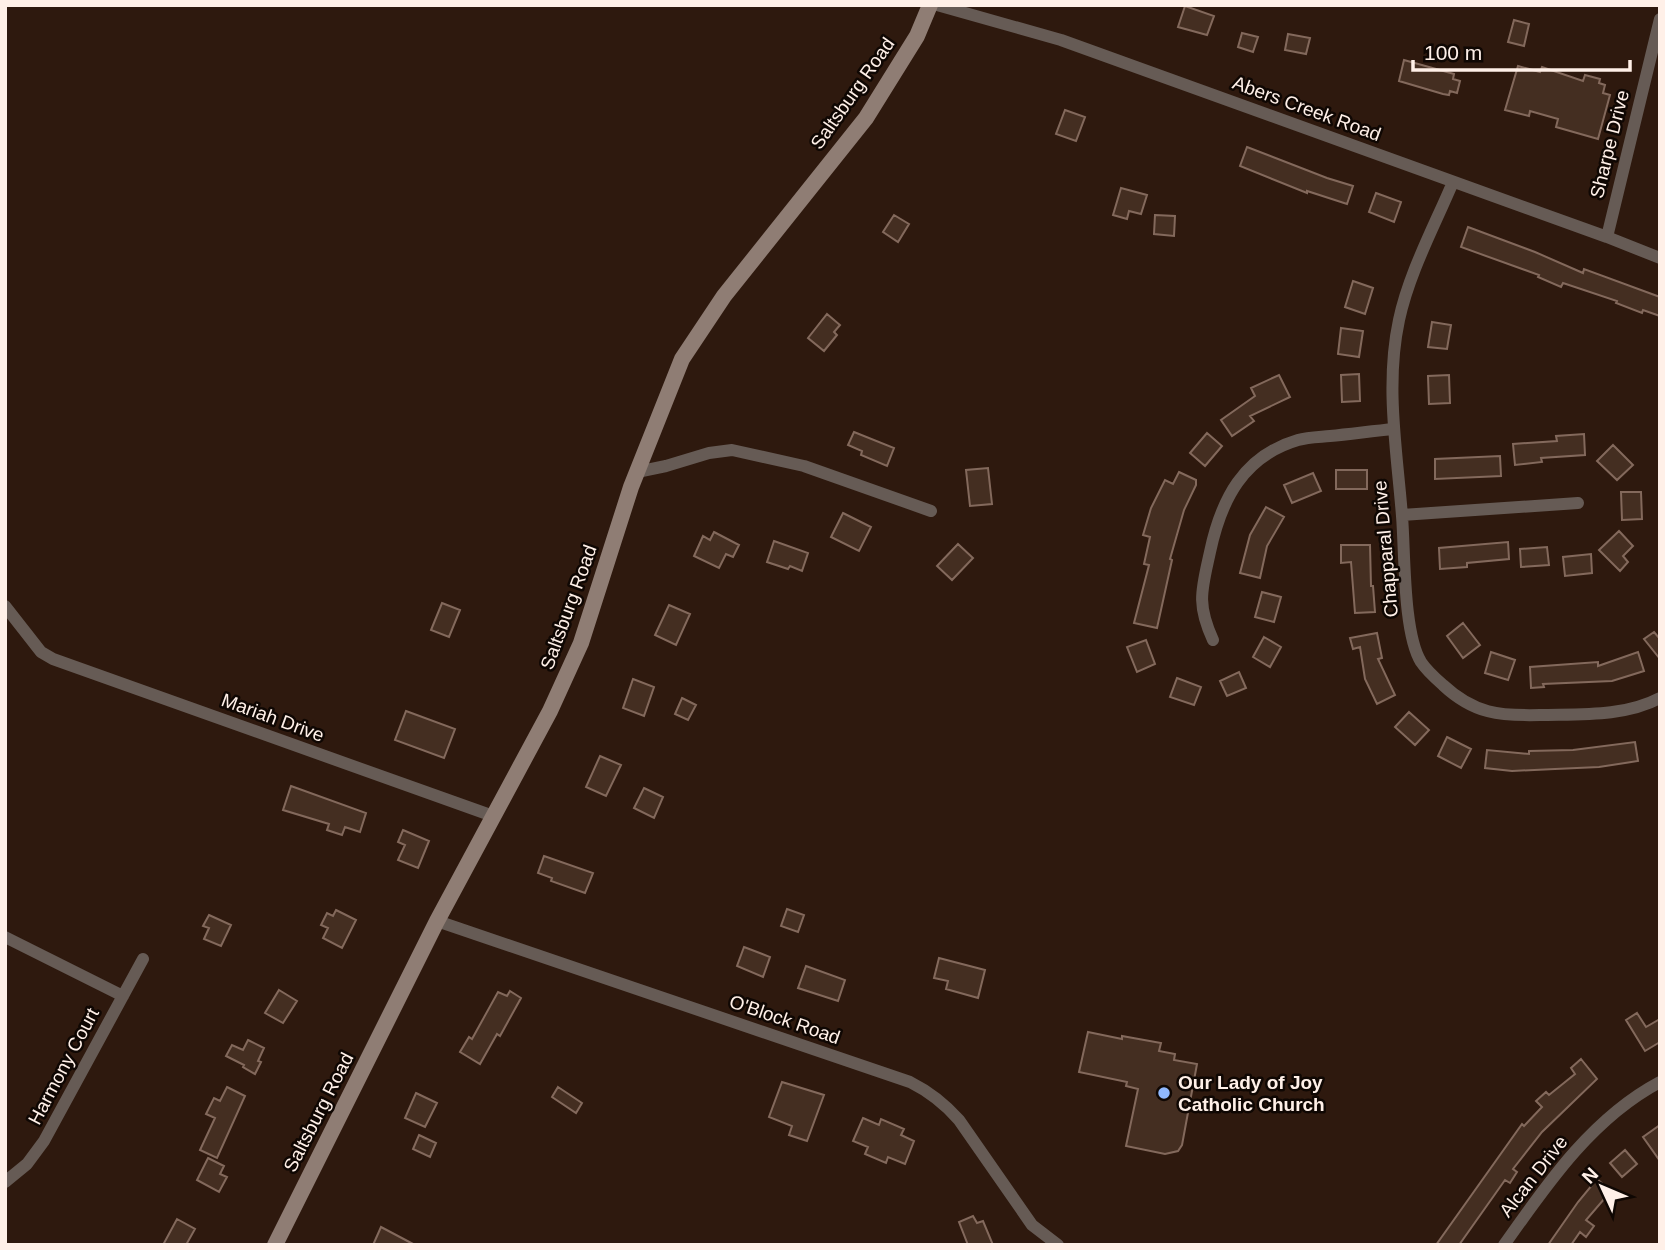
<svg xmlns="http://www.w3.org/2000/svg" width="1665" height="1250" font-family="Arial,sans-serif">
<rect width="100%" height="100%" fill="#2e190e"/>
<path fill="#442e21" stroke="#83695c" stroke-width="2" d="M1185,6L1214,16L1207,35L1178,27Z
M1514,20L1529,24L1524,46L1508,42Z
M1242,33L1258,37L1253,52L1238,47Z
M1288,34L1310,38L1306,54L1285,50Z
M1404,60L1454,74L1453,79L1460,81L1457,93L1450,91L1449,95L1443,94L1399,81Z
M1518,66L1540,72L1542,67L1583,81L1585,75L1600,79L1599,83L1605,85L1603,93L1610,95L1598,139L1556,127L1558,119L1530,111L1529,116L1505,110Z
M1065,110L1085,117L1076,141L1056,134Z
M1247,147L1327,178L1353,186L1347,204L1307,191V193L1240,166Z
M1121,188L1147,195L1141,214L1129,211L1127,219L1113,215Z
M1376,193L1401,202L1394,222L1369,212Z
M894,215L909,224L898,242L883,232Z
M1155,215L1175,216L1174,236L1154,234Z
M1468,227L1535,252L1583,273L1584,269L1660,297V316L1643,310L1642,313L1616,303L1617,301L1563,283L1561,287L1538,277L1539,275L1461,247Z
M1353,281L1373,288L1365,314L1345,307Z
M827,314L840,325L834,332L837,335L824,351L808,338Z
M1432,322L1451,325L1447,349L1428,347Z
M1341,328L1363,331L1359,357L1338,354Z
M1359,374L1360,401L1342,402L1341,375Z
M1279,375L1290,397L1250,416L1254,421L1232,436L1221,420L1255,396L1251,388Z
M1449,375L1450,403L1429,404L1428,376Z
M854,432L894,448L887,466L861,455L862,451L848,445Z
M1207,433L1222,446L1205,466L1190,453Z
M1584,434L1585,455L1541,458L1542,462L1515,465L1513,444L1557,441L1556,436Z
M1613,445L1633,465L1617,480L1597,461Z
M1500,456L1501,476L1435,479V459Z
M988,468L992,504L970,506L966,470Z
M1336,470H1367V489H1336Z
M1179,472L1196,480V485L1184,510L1170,559L1172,560L1157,628L1134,623L1149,565L1144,564L1150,537L1143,535L1151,508L1165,480L1173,484Z
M1313,473L1321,491L1292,503L1284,485Z
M1621,492H1641L1642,519L1622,520Z
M1266,507L1284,517L1267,546L1260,578L1240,573L1250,535Z
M843,513L871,527L859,551L831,537Z
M1619,531L1633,546L1623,556L1628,562L1620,571L1599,550Z
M714,532L739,545L733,557L726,554L719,568L694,556L703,536L710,540Z
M774,541L808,553L802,571L790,566L788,569L767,562Z
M1508,542L1509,559L1467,563V567L1440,569L1439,548Z
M958,544L973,558L952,580L937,566Z
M1341,545H1370L1371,586H1373L1375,612L1355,613L1351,562L1341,563Z
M1547,547L1549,565L1521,567L1520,549Z
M1591,554L1592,573L1565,576L1563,557Z
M1262,592L1281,597L1274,622L1255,617Z
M442,603L460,610L449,637L431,630Z
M669,605L690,614L676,645L655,635Z
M1463,623L1480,645L1463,658L1447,636Z
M1654,632L1660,639V659L1644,639Z
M1377,633L1382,658L1378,659L1395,695L1377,704L1365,679L1360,647L1353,649L1350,638Z
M1264,637L1281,647L1270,667L1253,657Z
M1146,640L1155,664L1137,672L1127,647Z
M1491,652L1515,660L1508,680L1485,673Z
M1638,652L1644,671L1612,681L1543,684L1544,687L1531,688L1530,667L1598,662V666Z
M1239,672L1246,688L1227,696L1220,681Z
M1177,678L1201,687L1194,705L1170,697Z
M633,679L654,687L644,716L623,708Z
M682,698L696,705L688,720L675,714Z
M406,711L455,729L444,758L395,740Z
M1409,712L1429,730L1415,745L1395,727Z
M1447,737L1471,749L1461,768L1438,756Z
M1635,742L1638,761L1599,767L1555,769L1512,771L1485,768L1487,750L1529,754V751L1573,750Z
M600,756L621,765L606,796L586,787Z
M291,786L366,813L360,832L345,827L342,835L327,830L329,824L283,810Z
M644,788L663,797L654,818L634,808Z
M403,830L429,841L418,868L398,860L405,845L398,842Z
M544,856L593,873L585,893L551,881L552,878L538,873Z
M787,909L804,915L798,932L781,926Z
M336,910L356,920L342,948L323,938L328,928L321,925L327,913L333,916Z
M209,915L231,925L221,946L204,939L209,928L203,926Z
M744,947L770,957L763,977L737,966Z
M939,958L985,970L978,998L946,989L948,981L934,978Z
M806,966L845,980L838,1001L798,988Z
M279,990L297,1001L283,1023L265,1013Z
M510,991L521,998L500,1036L497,1034L480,1064L460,1052L469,1037L472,1039L498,992L507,996Z
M1637,1013L1646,1027L1660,1019V1042L1645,1051L1626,1020Z
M1088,1032L1122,1039V1036L1161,1043L1159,1051L1175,1054L1174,1060L1197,1064L1182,1145L1178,1151L1165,1154L1126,1146L1138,1089L1126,1086L1127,1082L1079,1072Z
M248,1040L264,1048L258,1061L261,1062L255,1074L243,1067L244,1065L226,1056L232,1045L243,1050Z
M1581,1059L1597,1079L1542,1132L1513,1169L1517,1172L1510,1183L1505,1180L1459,1245H1436L1522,1124L1524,1126L1542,1107L1536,1101L1546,1092L1549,1095L1575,1074L1571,1068Z
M782,1082L824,1095L807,1141L789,1135L792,1126L769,1117Z
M227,1087L245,1096L217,1158L200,1150L215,1118L206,1114L214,1098L220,1101Z
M558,1087L582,1103L576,1113L552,1097Z
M416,1093L437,1103L425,1127L405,1118Z
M863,1118L879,1125L881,1119L904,1129L901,1135L914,1141L905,1164L888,1157L886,1163L865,1154L868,1147L853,1141Z
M1660,1125V1161L1643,1137Z
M419,1135L436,1143L430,1157L413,1149Z
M1625,1150L1637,1164L1622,1177L1610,1163Z
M208,1158L224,1166L220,1174L227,1177L219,1192L197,1180Z
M1597,1179L1611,1191L1586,1220L1594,1226L1586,1237L1580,1232L1571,1245H1548L1578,1202Z
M973,1216L977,1223L983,1221L993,1245H968L959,1222Z
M177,1219L195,1229L186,1245H163Z
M381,1227L415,1245H373Z"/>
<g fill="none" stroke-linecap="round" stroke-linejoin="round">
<path stroke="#665b55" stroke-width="12" d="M937,5L1061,40L1607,237L1660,258
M1453,182C1434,227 1409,273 1399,320C1385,385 1397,451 1402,516C1405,552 1403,633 1421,662C1427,671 1435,678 1443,685C1474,714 1500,716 1540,715C1580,714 1624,717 1660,698
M1607,237L1660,19
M637,472L666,466L709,453L732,450L804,466L931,511
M1402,515L1578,503
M5,606L41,652L53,659L493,816
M1213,640C1196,603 1202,589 1210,552C1221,500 1243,456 1298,440C1308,437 1320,437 1330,436C1351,434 1373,431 1394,429
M437,921L910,1082C930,1092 944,1103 959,1120L1032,1225L1058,1245
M5,937L123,996
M5,1182L27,1164L44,1141L143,959
M1504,1245C1547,1184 1592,1118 1660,1082"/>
<path stroke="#8f7d74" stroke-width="16" d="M275,1245L437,921L550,711L581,643L631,487L682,359L724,296L866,118L917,36L930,5"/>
</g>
<circle fill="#90b8fd" stroke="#0f0703" stroke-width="2.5" cx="1164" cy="1093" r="7"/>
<g text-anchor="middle" stroke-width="5" stroke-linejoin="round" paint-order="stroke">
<g font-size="19" fill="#fff0e8" stroke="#0f0703">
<text transform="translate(852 93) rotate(-55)" y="7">Saltsburg Road</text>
<text transform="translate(1307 108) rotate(20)" y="7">Abers Creek Road</text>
<text transform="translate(1609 144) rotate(-76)" y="7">Sharpe Drive</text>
<text transform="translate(1385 549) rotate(-95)" y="7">Chapparal Drive</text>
<text transform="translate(568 607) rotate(-70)" y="7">Saltsburg Road</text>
<text transform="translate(273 717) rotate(20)" y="7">Mariah Drive</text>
<text transform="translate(785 1019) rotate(19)" y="7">O'Block Road</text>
<text transform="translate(63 1066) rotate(-62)" y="7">Harmony Court</text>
<text transform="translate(318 1112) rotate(-63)" y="7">Saltsburg Road</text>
<text transform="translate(1533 1176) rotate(-52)" y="7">Alcan Drive</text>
</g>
<g font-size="19" font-weight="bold" fill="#fff0e8" stroke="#0f0703" text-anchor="start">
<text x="1178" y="1089">Our Lady of Joy<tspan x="1178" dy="22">Catholic Church</tspan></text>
</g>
</g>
<rect width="1665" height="1250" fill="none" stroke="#fff0e8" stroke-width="14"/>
<g transform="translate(1602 1187) rotate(314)" stroke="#0f0703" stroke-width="5" paint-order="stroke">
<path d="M0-5L12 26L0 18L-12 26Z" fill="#fff0e8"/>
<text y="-10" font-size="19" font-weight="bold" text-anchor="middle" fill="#fff0e8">N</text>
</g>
<path d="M1413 60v10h217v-10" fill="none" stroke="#fff0e8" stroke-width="3.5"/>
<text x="1424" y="60" font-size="21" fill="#fff0e8" stroke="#0f0703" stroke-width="5" paint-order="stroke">100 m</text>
</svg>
